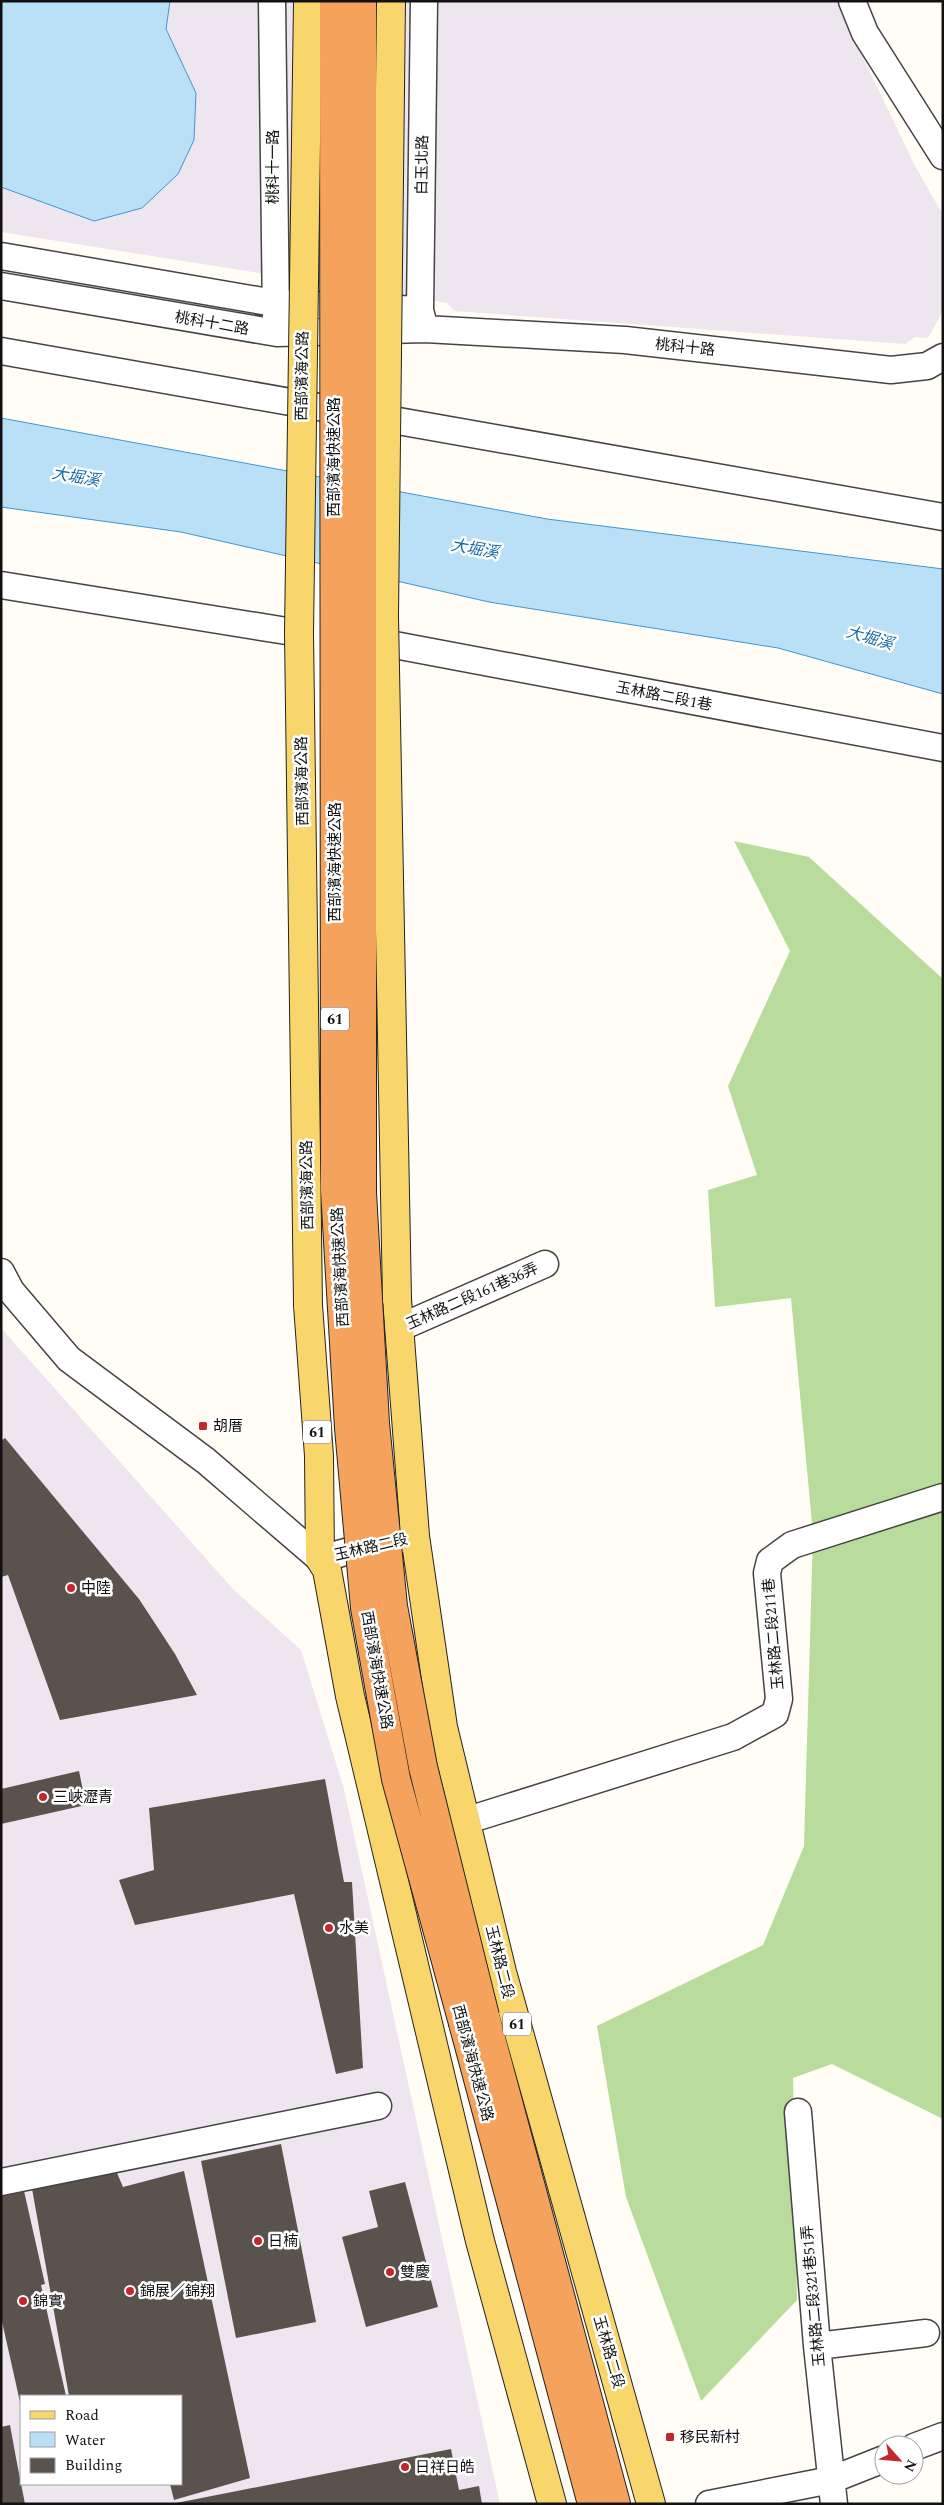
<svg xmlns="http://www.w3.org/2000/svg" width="944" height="2505" font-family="Spectral,'Noto Sans TC',serif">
<rect width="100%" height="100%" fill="#fffdf5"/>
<path fill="#eee6ef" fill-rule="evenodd" d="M1,1H836L914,164L943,215V311L928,338L915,337L905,344L454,311L447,303L1,232Z
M1,1328L233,1589L301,1650L344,1789L500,2504H1ZM21,2396H181V2484H21Z"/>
<path fill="#b9dc9c" d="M734,841L809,857L943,979V2119L832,2064L793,2078L797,2300L701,2401L626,2197L597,2026L763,1945L804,1846L813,1534L791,1298L715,1307L708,1190L757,1175L728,1086L790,951Z"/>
<path fill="#b9e0f7" stroke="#3f96cf" d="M1,1H170L166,29L196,93L194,140L178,174L142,208L94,221L1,187Z
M1,418L547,519L943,569V694L778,648L489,602L181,532L1,507Z"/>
<path fill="#5a524d" d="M5,1438L139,1599L175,1654L197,1695L60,1720L8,1575L1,1577V1441Z
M79,1771L86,1805L1,1824V1789Z
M325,1779L344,1882H352L363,2068L336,2074L294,1894L135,1925L119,1880L154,1870L149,1808Z
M281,2144L316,2322L236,2338L201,2161Z
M114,2166L123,2187L184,2171L250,2478L174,2500L170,2484H181V2396H69L31,2183Z
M22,2182L45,2284L41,2285L66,2396H21L20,2402L1,2317V2186Z
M405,2182L438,2307L366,2327L342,2237L378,2227L369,2191Z
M10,2425L16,2458L25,2504H1V2427Z
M451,2449L459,2490L479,2486L482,2504H171Z"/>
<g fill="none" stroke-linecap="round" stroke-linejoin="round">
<defs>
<path id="minor" d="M272,1L276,319
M424,1L420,310L424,326
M852,1L865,33L943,156
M1,256L274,303L420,310
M1,286L277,333L425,329L625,340L891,370L927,366L943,357
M1,351L943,517
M1,585L299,633
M384,643L943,748
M1,1272L11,1291L69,1359L206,1461L320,1559L371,1545L415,1536
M399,1328L545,1264
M465,1821L733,1737L775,1714L779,1699L767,1573L770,1561L792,1545L943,1497
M798,2112L817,2346L834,2504
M1,2182L378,2106
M817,2346L926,2333
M914,2447L943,2436
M709,2504L831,2480L884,2459"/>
<path id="major" d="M397,1299L415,1536L443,1727L502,1972L651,2504
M308,1305L319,1456L320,1559L327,1570L350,1696L445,2095L480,2241L552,2504"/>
<path id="highway" d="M485,2016L616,2504
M463,2023L592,2504"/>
</defs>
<use href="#minor" stroke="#444" stroke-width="29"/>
<use href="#major" stroke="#222" stroke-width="30"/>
<use href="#highway" stroke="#222" stroke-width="30"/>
<use href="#minor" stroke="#fff" stroke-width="26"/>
<use href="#major" stroke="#f9d66b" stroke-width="28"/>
<use href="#highway" stroke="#f5a25d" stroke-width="28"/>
<defs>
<path id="major-bridge" d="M308,1L299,633L308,1305
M391,1L384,616L397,1299"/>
<path id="highway-bridge" d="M334,1L335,1190L349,1428L365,1608L396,1779L463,2023
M362,1V1192L375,1423L393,1606L423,1767L485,2016"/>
</defs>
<use href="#major-bridge" stroke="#222" stroke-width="30" stroke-linecap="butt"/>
<use href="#highway-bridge" stroke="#222" stroke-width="30" stroke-linecap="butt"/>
<use href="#major-bridge" stroke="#f9d66b" stroke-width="28"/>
<use href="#highway-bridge" stroke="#f5a25d" stroke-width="28"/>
</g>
<g fill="#c4262e" stroke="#fff" stroke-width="2">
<rect x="198" y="1421" width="10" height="10" rx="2.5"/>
<circle cx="71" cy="1588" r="5"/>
<circle cx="43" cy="1797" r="5"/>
<circle cx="329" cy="1928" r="5"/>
<circle cx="258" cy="2241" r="5"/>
<circle cx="390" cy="2272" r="5"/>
<circle cx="130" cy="2291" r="5"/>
<circle cx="23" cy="2301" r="5"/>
<rect x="665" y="2432" width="10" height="10" rx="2.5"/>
<circle cx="405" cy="2467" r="5"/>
</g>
<g text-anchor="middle" stroke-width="5" stroke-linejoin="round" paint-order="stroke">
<g fill="#fff" stroke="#585858" stroke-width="1">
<rect x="321" y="1007.5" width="28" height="23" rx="4"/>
<rect x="303" y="1420.5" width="28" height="23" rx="4"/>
<rect x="503" y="2012.5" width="28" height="23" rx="4"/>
</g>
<g font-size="14" font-weight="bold" fill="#111">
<text x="335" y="1024">61</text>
<text x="317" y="1437">61</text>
<text x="517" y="2029">61</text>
</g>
<g font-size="15" fill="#111" stroke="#fff">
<text transform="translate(422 165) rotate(-89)" y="5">白玉北路</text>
<text transform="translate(273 167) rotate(-90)" y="5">桃科十一路</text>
<text transform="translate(212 323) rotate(10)" y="5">桃科十二路</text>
<text transform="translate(685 347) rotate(6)" y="5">桃科十路</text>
<text transform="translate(302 376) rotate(-89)" y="5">西部濱海公路</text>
<text transform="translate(334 457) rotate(-90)" y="5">西部濱海快速公路</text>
<text transform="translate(664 696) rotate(11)" y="5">玉林路二段1巷</text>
<text transform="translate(302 781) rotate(-91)" y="5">西部濱海公路</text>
<text transform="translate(335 862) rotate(-90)" y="5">西部濱海快速公路</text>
<text transform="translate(307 1185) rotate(-91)" y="5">西部濱海公路</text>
<text transform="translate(340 1267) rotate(-93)" y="5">西部濱海快速公路</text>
<text transform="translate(472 1296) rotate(-24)" y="5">玉林路二段161巷36弄</text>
<text transform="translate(371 1547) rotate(-13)" y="5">玉林路二段</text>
<text transform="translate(773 1634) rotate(-95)" y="5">玉林路二段211巷</text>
<text transform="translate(377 1670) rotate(80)" y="5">西部濱海快速公路</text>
<text transform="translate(500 1962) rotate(76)" y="5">玉林路二段</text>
<text transform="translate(473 2063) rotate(75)" y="5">西部濱海快速公路</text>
<text transform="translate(813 2296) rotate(-95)" y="5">玉林路二段321巷51弄</text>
<text transform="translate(609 2352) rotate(74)" y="5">玉林路二段</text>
</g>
<g font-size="15" fill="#111" stroke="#fff" text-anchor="start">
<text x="213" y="1431">胡厝</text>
<text x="81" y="1593">中陸</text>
<text x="53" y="1802">三峽瀝青</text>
<text x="339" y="1933">水美</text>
<text x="268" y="2246">日楠</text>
<text x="400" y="2277">雙慶</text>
<text x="140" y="2296">錦展／錦翔</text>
<text x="33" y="2306">錦實</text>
<text x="680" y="2442">移民新村</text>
<text x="415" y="2472">日祥日皓</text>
</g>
<g font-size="16" font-style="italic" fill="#1768a6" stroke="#fff">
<text transform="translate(76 476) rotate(10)" y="6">大堀溪</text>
<text transform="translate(475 548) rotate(10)" y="6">大堀溪</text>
<text transform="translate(870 637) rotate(16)" y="6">大堀溪</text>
</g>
</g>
<rect width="944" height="2505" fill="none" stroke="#111111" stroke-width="5"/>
<rect x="20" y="2395" width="162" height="90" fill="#ffffff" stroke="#a0a0a0"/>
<rect x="30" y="2411" width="25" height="8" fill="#f9d66b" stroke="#a0a0a0"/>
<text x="65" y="2420" font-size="15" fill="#111111">Road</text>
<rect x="30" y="2432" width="25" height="15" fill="#b9e0f7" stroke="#a0a0a0"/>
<text x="65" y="2445" font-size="15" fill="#111111">Water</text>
<rect x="30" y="2458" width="25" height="15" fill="#5a524d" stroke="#a0a0a0"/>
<text x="65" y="2470" font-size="15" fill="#111111">Building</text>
<g transform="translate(899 2460) rotate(117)"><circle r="24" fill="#ffffff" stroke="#a0a0a0"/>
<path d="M0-4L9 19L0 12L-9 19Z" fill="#c4262e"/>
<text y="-8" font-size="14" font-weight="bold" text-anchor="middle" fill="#111111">N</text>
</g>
</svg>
